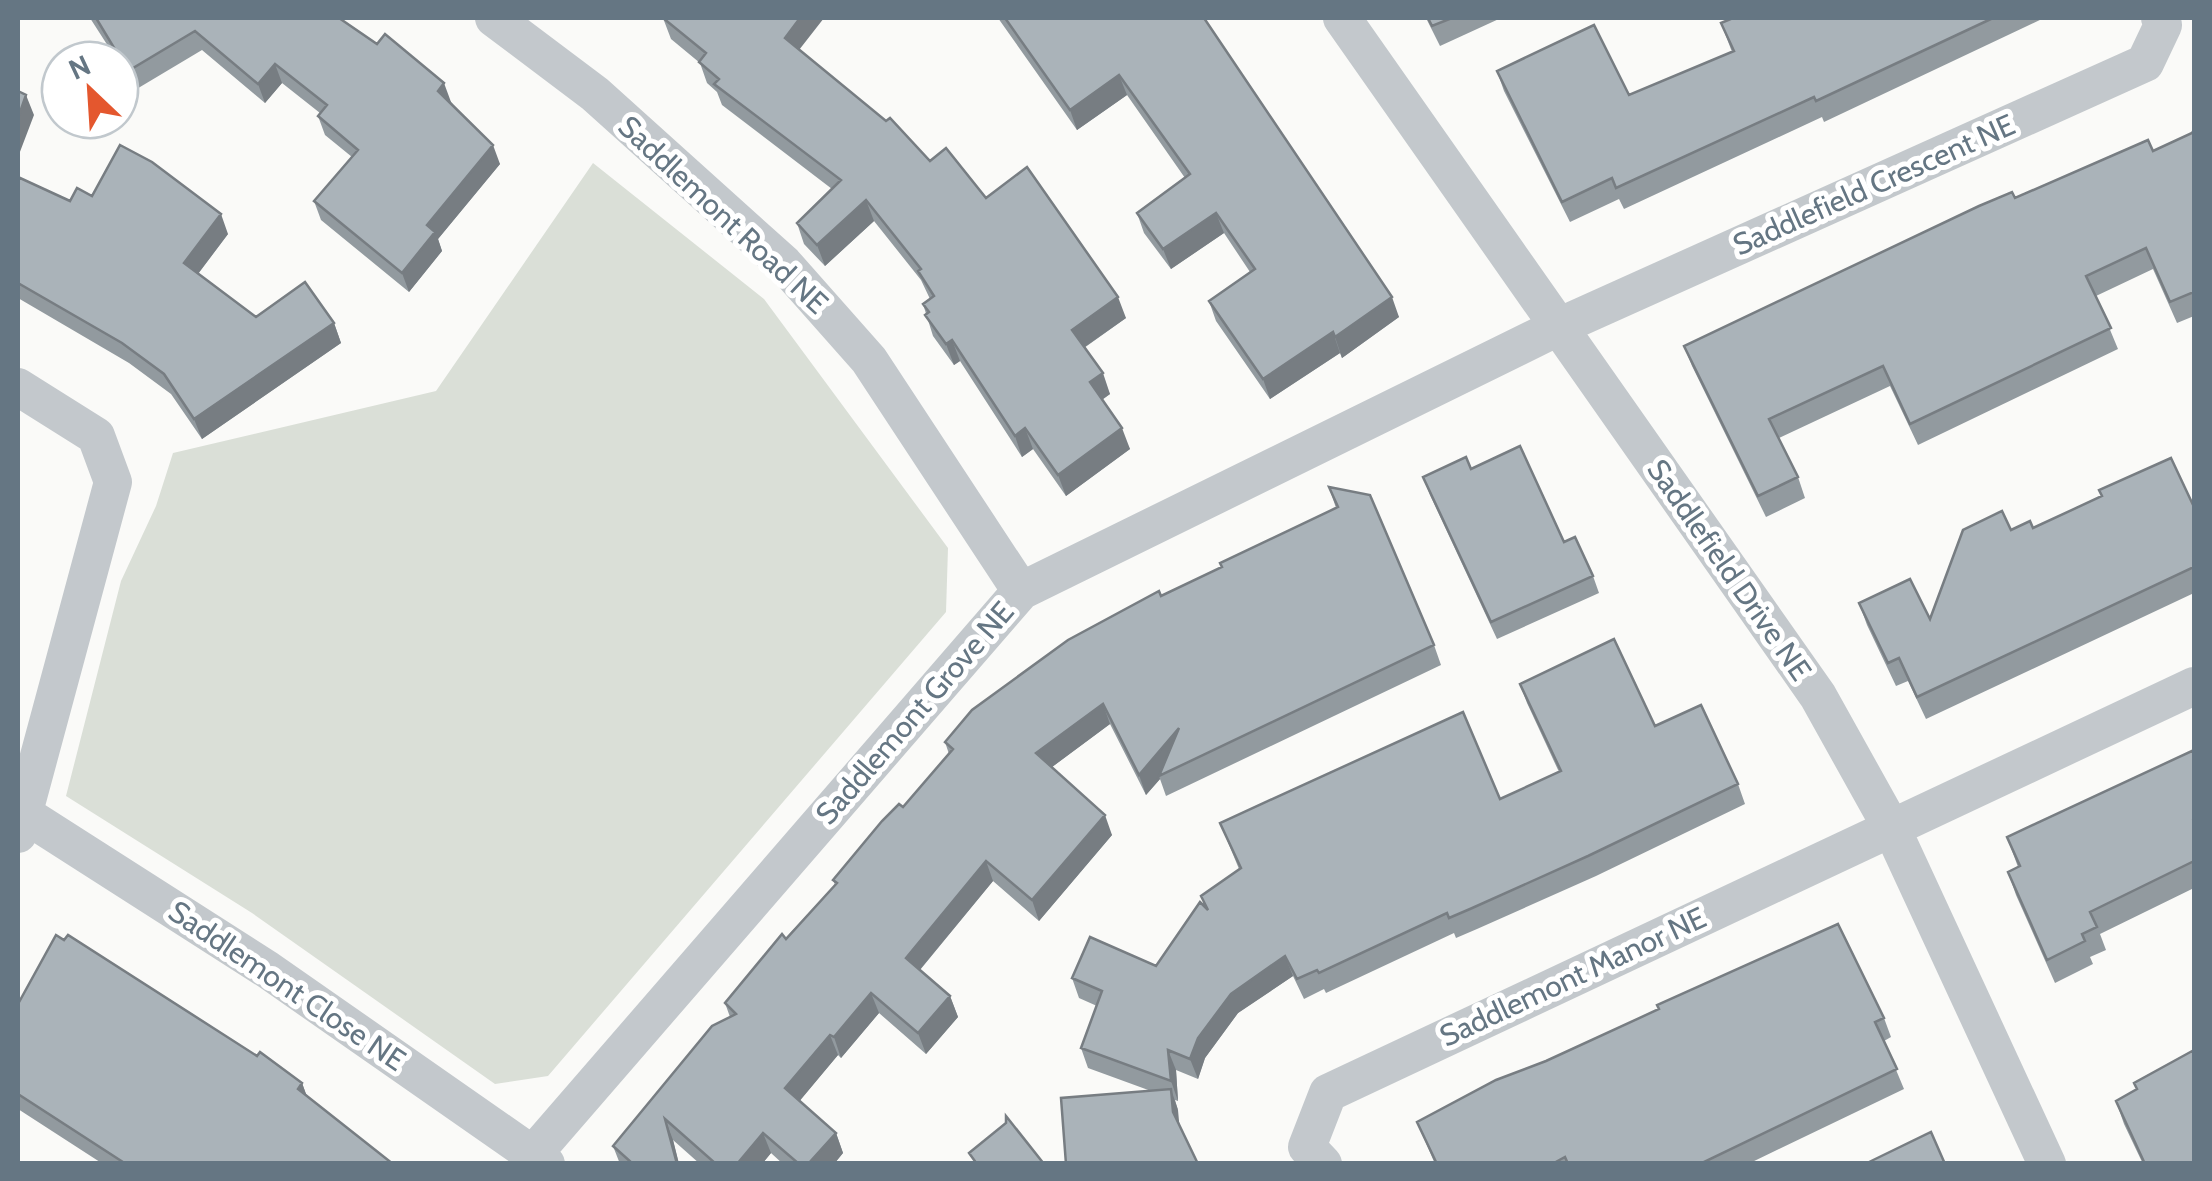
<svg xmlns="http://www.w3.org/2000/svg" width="2212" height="1181" font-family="Cabin,sans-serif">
<rect width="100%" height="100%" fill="#fafaf8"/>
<path fill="#dadfd7" d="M593,163L764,299L948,548L946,612L548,1076L495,1084L252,913L66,796L121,581L156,506L173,453L436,391Z"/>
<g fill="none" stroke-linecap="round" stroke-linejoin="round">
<path stroke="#c3c8cc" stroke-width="38" d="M494,18L595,94L784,264L869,360L1021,591
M1342,18L1818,696L1891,827L2047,1164
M18,387L96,436L113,482L18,834
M24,814L268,970L546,1164
M535,1152L1021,591L1558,327L2145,63L2163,25L2160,18
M1323,1164L1307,1147L1328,1093L2194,686"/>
</g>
<path fill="#929a9f" d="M90,18H339L451,102L500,164L438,239L442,251L409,292L321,220L314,201L352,157L325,135L318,116L320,113L282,83L265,103L202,50L135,90L120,66V60H117Z
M663,18L799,50L930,161L986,198L1126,318L1084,348L1110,394L1102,400L1130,449L1066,496L1033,449L1022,457L960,361L954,365L933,336L923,304L930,299L921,280L874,221L825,266L804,244L797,223L832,189L722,105L717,92L707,83L700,63L671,39Z
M998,18H1204L1399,317L1342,358L1340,353L1270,399L1216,321L1209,301L1250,272L1224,233L1171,269L1144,233L1137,213L1185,178L1127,95L1077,130Z
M1426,18H1501L1440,46Z
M1733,18H2044L1824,122L1822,117L1624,209L1619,199L1570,222L1504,91L1497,71L1629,95L1732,52L1721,23Z
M2194,130V316L2177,323L2153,269L2096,296L2118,349L1918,445L1890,386L1779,438L1798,477L1805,498L1766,517L1692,366L1684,346L2015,198L2153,151L2192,133Z
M18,177L70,201L92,196L228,234L198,274L256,317L334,323L341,343L202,439L171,394L129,363L18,298Z
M1471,469L1564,542L1593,576L1599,593L1497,639L1430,495L1423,477Z
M1329,487L1434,645L1441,665L1166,796L1160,779L1146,795L1110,724L1052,767L1112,835L1039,921L993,881L920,970L950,996L958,1017L926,1054L879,1013L841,1058L838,1055L799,1101L836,1133L843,1153L834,1164H783L771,1153L762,1164H700L673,1140L679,1164H620L613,1146L730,1017L725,1003L835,885L833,880L903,807L949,754L945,742L1161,596L1222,567L1336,508Z
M2194,507V593L1926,719L1908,681L1896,686L1867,625L1859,603L1930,619L2011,530Z
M1520,684L1655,726L1738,784L1745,804L1596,876L1477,929L1456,938L1454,933L1326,993L1324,989L1304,999L1293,976L1238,1013L1205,1058L1198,1079L1176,1070L1178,1101L1175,1100L1178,1110L1151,1091L1088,1068L1081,1048L1097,1006L1079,998L1072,978L1156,966L1205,907L1201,896L1239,869L1220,823L1500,799L1559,772L1527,703Z
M2194,750V888L2100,934L2106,950L2090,957L2093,964L2055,983L2016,895L2008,872L2018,867L2007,837Z
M18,1004L257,1056L302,1083L307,1097L393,1164H103L18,1109Z
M1884,1018L1891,1037L1884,1041L1904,1089L1748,1164H1435L1417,1122Z
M2137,1090L2194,1164H2143L2124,1124L2116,1101Z"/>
<path fill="#777d82" d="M800,18H824L792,59L785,38Z
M275,64L282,83L265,103L258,84Z
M1119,75L1127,95L1077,130L1070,110Z
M444,83L451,102L445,110L438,91Z
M26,95L34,115L18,157V118Z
M493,145L500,164L438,239L442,251L409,292L402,273L427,225Z
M866,200L874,221L825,266L817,245Z
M1216,213L1224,233L1171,269L1163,249Z
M221,214L228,234L191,283L184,263Z
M1118,297L1126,318L1079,351L1072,330Z
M1392,297L1399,317L1342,358L1335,337Z
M334,323L341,343L202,439L194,419Z
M1333,332L1340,353L1270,399L1263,379Z
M952,340L960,361L954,365L946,344Z
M1103,373L1110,394L1097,403L1090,382Z
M1025,428L1033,449L1022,457L1015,436Z
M1122,428L1130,449L1066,496L1058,475Z
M1103,704L1110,724L1044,773L1036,753Z
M1179,728L1159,776L1160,779L1146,795L1139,775Z
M1105,815L1112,835L1039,921L1032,900Z
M986,861L993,881L913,978L906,958Z
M1285,956L1293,976L1238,1013L1205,1058L1198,1079L1190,1059L1198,1038L1231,994Z
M871,993L879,1013L841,1058L834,1037Z
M950,996L958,1017L926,1054L918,1033Z
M830,1035L838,1055L793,1109L785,1088Z
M1168,1050L1176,1070L1178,1101L1171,1081Z
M302,1083L309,1102L298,1089Z
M1171,1089L1178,1110L1180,1132L1173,1112Z
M665,1119L673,1140L679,1164H677Z
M763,1133L771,1153L762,1164H737Z
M836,1133L843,1153L834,1164H808Z"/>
<path fill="#aab3b9" stroke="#777d82" stroke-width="2.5" d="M96,18H339L377,44L385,34L444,83L438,91L493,145L427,225L435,232L402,273L314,201L358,150L318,116L327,105L275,64L258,84L195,31L128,71Z
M663,18H800L785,38L886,121L890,118L930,161L946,148L986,198L1027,167L1118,297L1072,330L1103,373L1090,382L1122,428L1058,475L1025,428L1015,436L952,340L946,344L925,315L929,312L923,304L934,296L918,271L921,269L866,200L817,245L797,223L841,180L714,84L719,79L699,62L706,53Z
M1005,18H1204L1392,297L1335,337L1333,332L1263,379L1209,301L1255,269L1216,213L1163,249L1137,213L1190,174L1119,75L1070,110Z
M1428,18H1452L1432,26Z
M1733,18H1993L1816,101L1814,97L1616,188L1612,178L1562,202L1497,71L1594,25L1629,95L1734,51L1721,23Z
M18,91L26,95L18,118Z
M2194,130V292L2170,302L2146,248L2086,276L2111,328L1910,424L1883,366L1769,419L1798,477L1758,496L1684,346L1979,206L2012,192L2015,198L2148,140L2153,151L2192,133Z
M120,145L152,162L221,214L184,263L256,317L305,282L334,323L194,419L164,374L122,343L18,283V177L70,201L77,188L92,196Z
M1520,446L1564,542L1575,537L1593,576L1491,622L1423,477L1466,457L1471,469Z
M2171,458L2194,507V567L1917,697L1899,658L1888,663L1859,603L1910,579L1930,619L1963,530L2002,511L2011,530L2030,521L2033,528L2102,496L2099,490Z
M1329,487L1370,495L1434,645L1159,776L1179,728L1139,775L1103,704L1036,753L1105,815L1032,900L986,861L906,958L950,996L918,1033L871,993L834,1037L830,1035L785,1088L836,1133L808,1164H799L763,1133L737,1164H716L665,1119L677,1164H633L613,1146L712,1026L736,1014L725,1003L782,934L786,939L837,883L833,880L882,821L899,804L903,807L953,749L945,742L972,710L1068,640L1159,591L1161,596L1222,567L1220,563L1338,507Z
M1614,639L1655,726L1701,705L1738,784L1588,856L1470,909L1449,918L1447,913L1319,973L1317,970L1297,979L1285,956L1231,994L1198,1038L1190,1059L1168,1050L1171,1081L1081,1048L1102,991L1072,978L1090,937L1156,966L1200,902L1208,910L1201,896L1241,868L1220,823L1463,712L1500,799L1561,771L1520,684Z
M2194,750V820L2193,819L2194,822V861L2090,912L2097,927L2082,934L2085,941L2047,960L2008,872L2020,866L2007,837Z
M1838,924L1884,1018L1875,1022L1897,1069L1700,1164H1568L1565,1157L1552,1164H1437L1417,1122L1496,1080L1546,1061L1659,1009L1657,1005Z
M56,935L64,940L68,935L257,1056L260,1052L302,1083L298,1089L393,1164H126L18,1094V1004Z
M2194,1050V1164H2145L2116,1101L2137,1089L2134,1083Z
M1171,1089L1173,1112L1198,1164H1066L1061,1098Z
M1006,1116L1044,1164H977L969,1153L1006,1123Z
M1931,1132L1945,1164H1865Z"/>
<g text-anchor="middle" stroke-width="10" stroke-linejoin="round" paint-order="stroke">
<g font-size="30" fill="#657683" stroke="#fff">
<text transform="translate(1874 185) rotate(-24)" y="10">Saddlefield Crescent NE</text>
<text transform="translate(723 215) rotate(43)" y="10">Saddlemont Road NE</text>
<text transform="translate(1729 570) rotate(55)" y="10">Saddlefield Drive NE</text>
<text transform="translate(915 713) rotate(-49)" y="10">Saddlemont Grove NE</text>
<text transform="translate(1573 977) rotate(-25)" y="10">Saddlemont Manor NE</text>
<text transform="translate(287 986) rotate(34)" y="10">Saddlemont Close NE</text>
</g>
</g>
<rect width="2212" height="1181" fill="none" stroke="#657683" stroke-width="40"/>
<g transform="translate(90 90) rotate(335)"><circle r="48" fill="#ffffff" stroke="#c1c8cd" stroke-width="2.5"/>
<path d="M0-8L18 38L0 25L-18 38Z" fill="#e4572e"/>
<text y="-15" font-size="28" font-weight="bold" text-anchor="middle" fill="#657683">N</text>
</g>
</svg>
